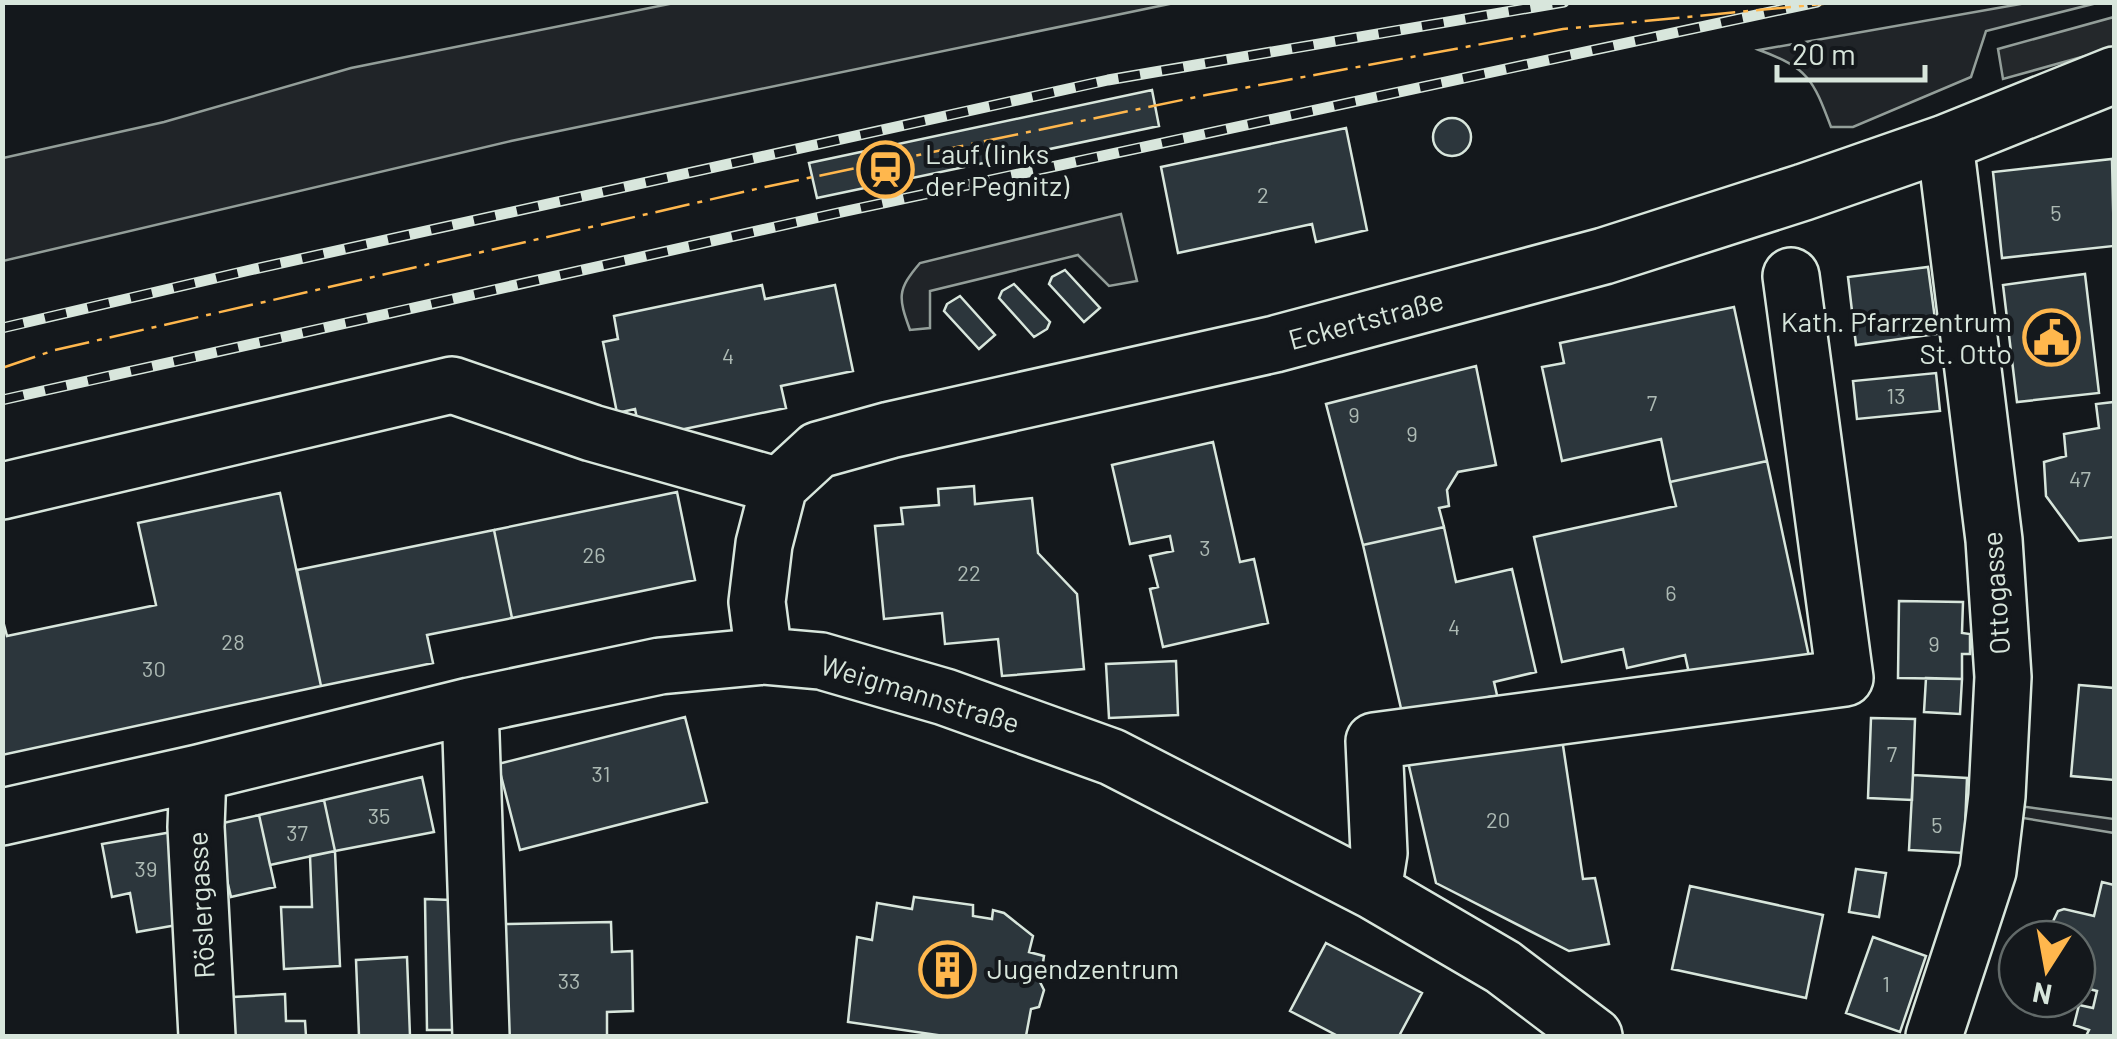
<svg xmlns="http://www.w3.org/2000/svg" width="2117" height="1039" font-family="Barlow,sans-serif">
<rect width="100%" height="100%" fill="#14181c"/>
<path fill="#202428" stroke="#939e99" stroke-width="2.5" d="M674,3H1174L511,141L3,261V158L164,122L351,68Z
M2026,3H2097L1986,31L1971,77L1853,127H1831C1813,79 1808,68 1759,50Z
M1121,214L1137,281L1109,286L1078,255L930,291V328L910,330C898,297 897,290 920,263Z
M2012,805L2114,819V833L2011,816Z"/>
<path fill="#24282b" stroke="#939e99" stroke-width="2.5" d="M2114,17V48L2003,79L1998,49Z"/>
<path fill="#2c363c" stroke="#d8e6dc" stroke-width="2.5" d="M1152,90L1159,126L817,198L809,163Z
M1433 137a19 19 0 1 1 38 0a19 19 0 1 1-38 0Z
M1346,128L1367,230L1316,242L1312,224L1178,253L1161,167Z
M2112,159L2114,246L2002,258L1993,172Z
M1928,267L1937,334L1856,345L1848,277Z
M1065,270L1100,308L1084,322L1049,284L1052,277Z
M2085,274L2099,393L2017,402L2003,285Z
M1014,284L1050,322L1047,329L1034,337L999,298L1002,291Z
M762,285L765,299L835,285L853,371L781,386L786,408L641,438L635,409L617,413L603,342L618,339L614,316Z
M960,296L995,335L979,349L944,311L947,304Z
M1734,307L1767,461L1670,482L1661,439L1562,461L1542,367L1564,363L1560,343Z
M1476,366L1496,465L1458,472L1447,490L1449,506L1439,508L1444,527L1363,545L1326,404Z
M1936,373L1940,411L1857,419L1853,381Z
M2114,402V537L2079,541L2046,496L2044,462L2066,456L2064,434L2099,428L2096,404Z
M1213,442L1240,562L1254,559L1268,623L1163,647L1150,589L1158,587L1150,556L1173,551L1170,536L1130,544L1112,465Z
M1767,461L1810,661L1690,678L1685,655L1627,668L1623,649L1562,662L1534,537L1676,506L1670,482Z
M974,486L975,504L1032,498L1038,553L1077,594L1084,669L1002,676L998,639L945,644L942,613L884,619L875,526L903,524L901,508L939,505L938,489Z
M677,492L695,580L512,618L494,530Z
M280,493L321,686L2,755V617L7,636L156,605L138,523Z
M1444,527L1456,582L1512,569L1536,672L1494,682L1497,695L1403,717L1363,545Z
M494,530L512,618L427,635L433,663L321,686L297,570Z
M1899,601L1963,602L1962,633L1970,634V654H1962V679L1898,678Z
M1176,661L1178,715L1109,718L1106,664Z
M1926,678L1962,679L1960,714L1924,712Z
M2079,685L2114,688V780L2071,776Z
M685,717L707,802L520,850L498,764Z
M1871,718L1915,719L1912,800L1868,798Z
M1561,732L1583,879L1595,878L1609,944L1569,951L1436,883L1408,762Z
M1913,775L1967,778L1964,853L1909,850Z
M422,777L434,832L335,851L324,800Z
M324,800L335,851L270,865L259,815Z
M259,815L275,887L231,897L214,825Z
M178,831L194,922L137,932L130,893L112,897L102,844Z
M335,851L340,966L284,969L281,907H312L310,856Z
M1856,869L1886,873L1879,917L1849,912Z
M2102,882L2114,885V1036H2086L2089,1030L2074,1025L2079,1005L2093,1008L2097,991L2077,986V939H2046V936L2058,911L2064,909L2094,916Z
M1690,886L1823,915L1806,998L1672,969Z
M914,897L973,905V916L992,919L993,910L1004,913L1033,936L1029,952L1044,956L1040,982L1044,990L1039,1007L1031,1009L1026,1036H944L848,1022L857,937L872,940L877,903L912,909Z
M425,899L451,900L454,1030H427Z
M611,922L612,952L632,951L633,1011L607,1012V1036H507L505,924Z
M1873,937L1926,956L1900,1032L1846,1013Z
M1326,943L1422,993L1399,1036H1338L1290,1011Z
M407,957L410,1036H359L356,960Z
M285,994L286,1021H305L306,1036H235L233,997Z"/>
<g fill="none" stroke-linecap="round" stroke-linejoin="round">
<defs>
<path id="minor" d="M2,491L452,385L592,433L779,486
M764,656L757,602L764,544L779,486L818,450L890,430L1275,344L1604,256L1804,192L1945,143L2114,75
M470,706L481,1036
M198,773L196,827L207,1036
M2,817L198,773L470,706L660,666L764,656L821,661L945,697L1112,757L1373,891L1503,967L1594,1036
M1373,891L1379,853L1374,741L1845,678L1791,276
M1934,1036L1988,871L1997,796L2003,677L1994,540L1945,143"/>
</defs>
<use href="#minor" stroke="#d8e6dc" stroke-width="60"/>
<use href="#minor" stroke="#14181c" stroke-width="55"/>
<defs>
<path id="rail" d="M2,328L250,270L1108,80L1564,2
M2,400L842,212L1817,2"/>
</defs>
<use href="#rail" stroke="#d8e6dc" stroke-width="11"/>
<use href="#rail" stroke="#14181c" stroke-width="8" stroke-dasharray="22" stroke-linecap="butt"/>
<path stroke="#ffb74d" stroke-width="2.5" stroke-dasharray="35 8 5 8" stroke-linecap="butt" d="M2,368L55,350L765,187L1206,95L1563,29L1842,2"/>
</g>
<defs>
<symbol id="station-ring" viewBox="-11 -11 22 22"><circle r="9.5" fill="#14181c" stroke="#ffb74d" stroke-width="1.5"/><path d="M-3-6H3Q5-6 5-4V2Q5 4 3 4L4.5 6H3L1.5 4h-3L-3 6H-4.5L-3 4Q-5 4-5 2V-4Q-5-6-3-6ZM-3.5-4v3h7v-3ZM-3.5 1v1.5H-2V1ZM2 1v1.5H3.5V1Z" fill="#ffb74d"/></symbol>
<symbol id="civic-ring" viewBox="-11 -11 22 22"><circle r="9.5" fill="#14181c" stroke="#ffb74d" stroke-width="1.5"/><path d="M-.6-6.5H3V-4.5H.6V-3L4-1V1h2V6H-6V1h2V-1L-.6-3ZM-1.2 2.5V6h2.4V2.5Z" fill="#ffb74d"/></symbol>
<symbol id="building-ring" viewBox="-11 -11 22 22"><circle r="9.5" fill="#14181c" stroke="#ffb74d" stroke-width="1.5"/><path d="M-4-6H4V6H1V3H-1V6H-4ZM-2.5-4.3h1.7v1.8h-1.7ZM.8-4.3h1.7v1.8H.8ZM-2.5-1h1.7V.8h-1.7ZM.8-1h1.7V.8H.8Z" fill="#ffb74d"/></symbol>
</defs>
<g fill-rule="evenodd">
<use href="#station-ring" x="854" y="138" width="63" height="63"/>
<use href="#civic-ring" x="2020" y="306" width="63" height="63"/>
<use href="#building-ring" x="916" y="938" width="63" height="63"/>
</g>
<g text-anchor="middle" stroke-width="8" stroke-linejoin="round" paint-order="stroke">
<g font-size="22" fill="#adbab4">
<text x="1263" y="203">2</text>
<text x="2056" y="221">5</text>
<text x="728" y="364">4</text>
<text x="1896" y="404">13</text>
<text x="1652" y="411">7</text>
<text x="1354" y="423">9</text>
<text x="1412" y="442">9</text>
<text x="2080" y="487">47</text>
<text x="1205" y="556">3</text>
<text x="594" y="563">26</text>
<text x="969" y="581">22</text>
<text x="1671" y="601">6</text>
<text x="1454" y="635">4</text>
<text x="233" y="650">28</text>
<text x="1934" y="652">9</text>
<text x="154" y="677">30</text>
<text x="1892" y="762">7</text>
<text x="601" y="782">31</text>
<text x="379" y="824">35</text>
<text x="1498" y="828">20</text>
<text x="1937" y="833">5</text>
<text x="297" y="841">37</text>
<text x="146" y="877">39</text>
<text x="569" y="989">33</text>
<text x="1886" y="992">1</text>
</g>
<g font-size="28" fill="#d8e6dc" stroke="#14181c" text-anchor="start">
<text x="925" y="164">Lauf (links<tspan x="925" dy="32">der Pegnitz)</tspan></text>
<text x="2012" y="332" text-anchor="end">Kath. Pfarrzentrum<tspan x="2012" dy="32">St. Otto</tspan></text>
<text x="987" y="979">Jugendzentrum</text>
</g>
<g font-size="28" fill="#d8e6dc" stroke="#14181c">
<text transform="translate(1366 320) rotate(-15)" y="10">Eckertstraße</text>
<text transform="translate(1996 593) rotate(-94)" y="10">Ottogasse</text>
<text transform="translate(920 694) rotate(17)" y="10">Weigmannstraße</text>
<text transform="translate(201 905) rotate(-93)" y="10">Röslergasse</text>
</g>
</g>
<rect width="2117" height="1039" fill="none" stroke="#d8e6dc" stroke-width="10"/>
<g transform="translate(2047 969) rotate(191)"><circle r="48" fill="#14181c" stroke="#626a69" stroke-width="2.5"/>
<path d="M0-8L18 38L0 25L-18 38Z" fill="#ffb74d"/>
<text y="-15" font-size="28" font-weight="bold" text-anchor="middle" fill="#d8e6dc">N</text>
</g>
<path d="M1777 65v15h148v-15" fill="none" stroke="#d8e6dc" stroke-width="5"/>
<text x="1792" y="65" font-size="30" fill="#d8e6dc" stroke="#14181c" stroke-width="8" paint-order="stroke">20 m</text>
</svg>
